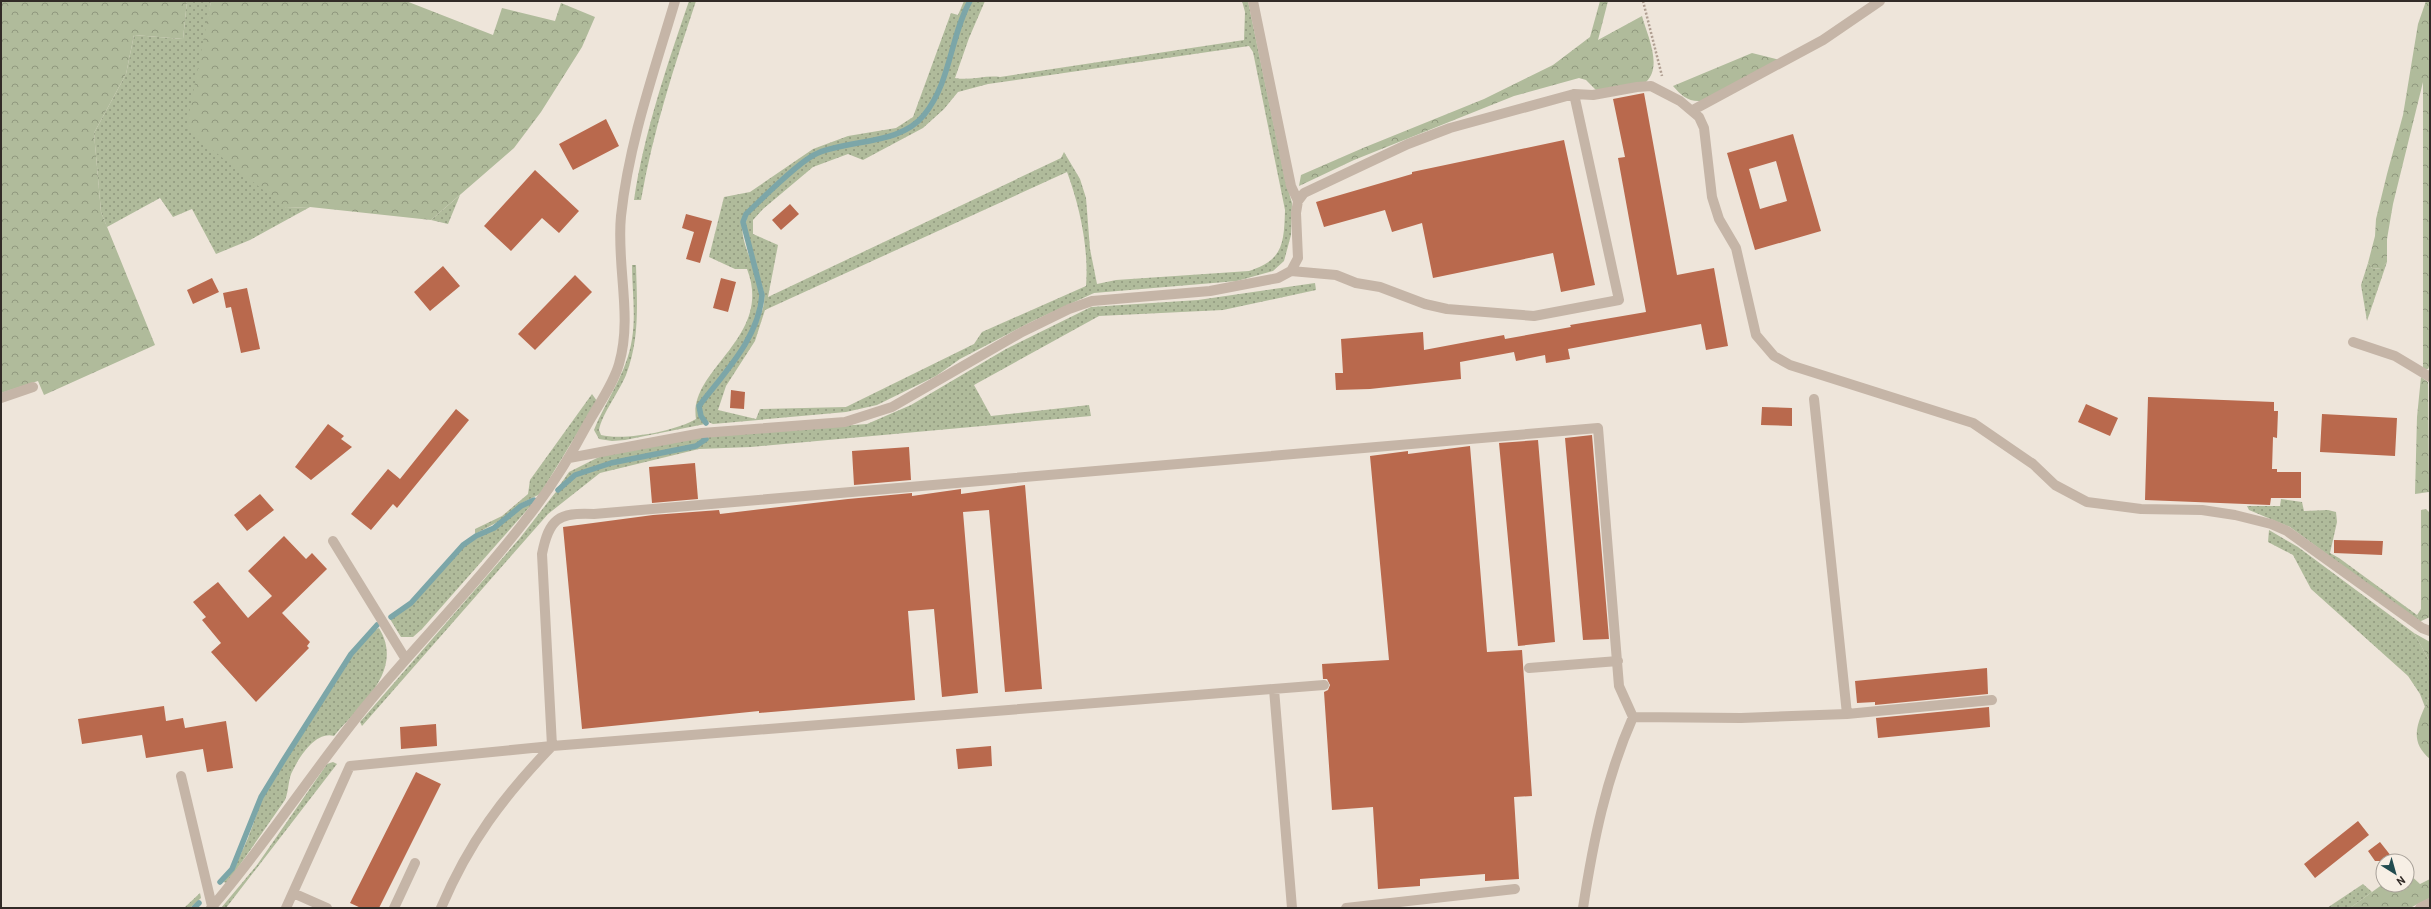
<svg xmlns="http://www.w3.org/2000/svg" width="2431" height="909" font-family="Barlow,sans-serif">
<defs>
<pattern id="grass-dots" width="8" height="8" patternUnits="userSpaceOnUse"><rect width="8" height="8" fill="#b0bb9b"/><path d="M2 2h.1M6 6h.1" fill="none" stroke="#90987e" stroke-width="1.8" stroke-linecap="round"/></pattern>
<pattern id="forest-crowns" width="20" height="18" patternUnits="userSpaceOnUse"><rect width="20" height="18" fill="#b0bb9b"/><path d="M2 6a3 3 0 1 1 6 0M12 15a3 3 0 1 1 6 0" fill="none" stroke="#90987e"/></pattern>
</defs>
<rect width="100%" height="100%" fill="#eee5da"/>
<path fill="url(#grass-dots)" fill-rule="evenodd" d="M187,1H211L207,27L286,208L310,207L250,240L216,254L192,209L173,217L160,198L107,227L101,212L94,133L126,74L134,35L183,39Z
M689,1H696C674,67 653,131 641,200H634C644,133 667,65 689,1Z
M964,1H969C948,37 950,84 922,116C897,144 850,138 817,152C799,160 760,198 745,213C734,240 760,269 761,296C763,329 717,380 697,405L700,416L705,424L625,440L612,441L599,439L594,430C606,400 627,373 632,339C636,315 632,290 632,265H636C637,303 640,339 626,375C619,392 602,414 599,430L601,435C624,441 676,431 696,419C688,369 774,338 747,269H735L709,257L724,197L750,192L813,149L848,136L896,128L913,117L951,13L958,15Z
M972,1H985L969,38L955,78C970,81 985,75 1000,77L1244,40L1245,12L1242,1H1248L1285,179L1292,203L1291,235L1284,261L1273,271L1237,281L1094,293L1033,321L960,359L936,376L877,405L846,412L713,424C704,421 702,414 700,406C719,381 768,326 764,294C760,269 738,239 748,215C767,196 793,168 816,155C850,137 896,148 923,118C952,86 951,37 972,1ZM1249,46L1253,52L1285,210C1284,244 1283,260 1249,271L1116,280L1097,284L1090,249L1086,198L1080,179L1064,152L1061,158L768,297L778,245L753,234V220L763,209L813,167L848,154L863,160L923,128L944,109L958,92L988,84ZM1067,172C1080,207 1089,249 1086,286L982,332L974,344L846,407L760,409L756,419L718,410L726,386L755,341L765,310Z
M460,195L448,224L431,220Z
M2387,262L2367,321L2361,285L2368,263L2372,268L2380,269Z
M1315,283L1316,290L1223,310L1099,316L974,385L991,416L1089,405L1091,416L751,447L699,449L600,473L548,514L362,726L360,722L520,538L555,493L575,476L611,464L696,447L706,439L695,445L611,463L574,474L557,489L569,472L601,456L704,436L867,424L911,405L1006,349L1091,307L1198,300Z
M592,394L597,401L540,494L520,504L507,517L475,534V529L502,516L528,494L530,480Z
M2281,499L2302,502L2304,511L2328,510L2336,512L2337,522L2330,553L2339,558L2417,615L2419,622L2290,527L2249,510L2247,506H2280Z
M534,502L422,629L413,637H401L390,619L411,605L464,545L495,529L524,506Z
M2269,530L2298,547L2414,633L2430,662V695L2425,707L2420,694L2408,676L2311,589L2293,555L2268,542Z
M379,628C405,671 360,705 334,736C316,731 300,756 293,770C288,778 289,791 285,800L230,879L227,883L223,882L234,869L248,838L263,797L284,762L354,651L370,633Z
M333,762L337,764L226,908H221L257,865L327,764Z
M2363,884L2372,892L2350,908H2327Z
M200,893L201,898L190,908H184Z"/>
<path fill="url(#forest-crowns)" d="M1,1H187L183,39L134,35L126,74L94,133L101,212L155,345L44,395L38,381L1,393Z
M211,1H406L493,35L502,8L555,21L561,3L595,17L582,47L541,112L514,148L431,220L310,207L286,208L186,129Z
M1600,1H1608L1598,40L1642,16C1647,35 1663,66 1646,82L1596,90L1586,80L1579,78L1514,96L1354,160L1299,186L1301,175L1363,148L1484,99L1553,65L1590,37Z
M2426,1H2430V364L2428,369H2423V82L2393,204L2387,239V262L2381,269L2372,268L2368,263L2375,236L2376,219L2387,174L2403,115L2418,24Z
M1752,53L1780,60L1701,101C1688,102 1681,95 1673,86Z
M2421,377L2428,382L2429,492L2415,494L2417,417Z
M2426,509L2430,513V617L2419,622L2417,615L2421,609V510Z
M2414,633L2430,642V662Z
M2430,695V759C2406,739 2420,719 2430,695Z
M2407,872L2420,884L2430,879V898L2410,908H2350L2383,884L2407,885Z"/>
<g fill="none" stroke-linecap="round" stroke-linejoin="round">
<path stroke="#7ca6a8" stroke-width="5.5" d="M706,423L701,416L699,406C724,373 759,338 762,295L743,222L746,214C762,199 800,160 818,153C851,139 900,145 924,115C951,82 950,37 970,1
M558,490L575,475L611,463L696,446L706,439
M391,617L411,603L463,545L476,536L494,528L521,506L534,500
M220,882L232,869L261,797L283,761L351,654L377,625
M194,908L199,903"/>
</g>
<path fill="#b9694d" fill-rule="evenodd" d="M1644,93L1677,275L1714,268L1728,346L1706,350L1701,324L1568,349L1570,359L1546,363L1545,355L1516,361L1514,352L1460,362L1461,379L1370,389L1336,390L1335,373H1343L1341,339L1423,332L1424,350L1504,335L1505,339L1571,327L1570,325L1646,312L1618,158L1625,157L1613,99Z
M606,119L619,146L573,170L559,144Z
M1793,134L1821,231L1755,250L1727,153ZM1776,161L1787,201L1760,209L1749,169Z
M1564,140L1595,285L1561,292L1553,253L1433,278L1422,223L1392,232L1385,210L1324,227L1316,202L1412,174V172Z
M535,170L579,211L559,233L542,218L511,251L484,226Z
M790,204L799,214L781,230L772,220Z
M686,214L712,221L700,263L686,259L694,232L682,228Z
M443,266L460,286L430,311L414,292Z
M575,275L592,292L535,350L518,334Z
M212,278L219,292L193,304L187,290Z
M721,278L736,282L728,312L713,308Z
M247,288L260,349L241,353L231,307L226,308L223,293Z
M731,390L745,392L744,409L730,408Z
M2148,397L2274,402V411H2278L2277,438L2273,437L2272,469H2277V472H2301V498H2271L2270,505L2145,500Z
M2086,404L2118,418L2110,436L2078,422Z
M1762,407L1792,408V426L1761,425Z
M456,409L469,420L397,508L393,504L371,530L351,514L388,469L400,479Z
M2322,414L2397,418L2395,456L2320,452Z
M328,424L344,436L341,439L352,447L311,480L295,467Z
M1592,435L1609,639L1583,640L1565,438Z
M1538,440L1555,642L1518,646L1499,443Z
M1470,446L1487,652L1522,650L1532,796L1514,797L1519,879L1485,881V874L1420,879V886L1378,889L1373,807L1332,810L1324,692L1328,690L1330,685L1327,679H1323L1322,664L1389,660L1370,456L1408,451V454Z
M909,447L911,480L854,485L852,451Z
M695,463L698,499L652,503L649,467Z
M1025,485L1042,689L1005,692L989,510L963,512L978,693L942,697L934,609L908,611L915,700L759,713V711L582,729L563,527L653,515L719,510L720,514L848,499L912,493V496L961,489V494Z
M260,494L274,510L247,531L234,515Z
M284,536L306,559L312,553L327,569L282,613L310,642L307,646L309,648L256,702L211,652L221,643L202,620L206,617L193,602L218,582L248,618L272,596L248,571Z
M2334,540L2383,541L2382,555L2334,553Z
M1987,668L1988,694L1875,705V702L1857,703L1855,681Z
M164,706L166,721L183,718L185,728L226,721L233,768L207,772L203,749L146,758L142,735L82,744L78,719Z
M1989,707L1990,727L1878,738L1876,718Z
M436,724L437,746L401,749L400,727Z
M991,746L992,766L958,769L956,749Z
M416,772L441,784L379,908H361L350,903Z
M2358,821L2369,835L2315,878L2304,864Z
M2380,842L2395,861H2375L2368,851Z"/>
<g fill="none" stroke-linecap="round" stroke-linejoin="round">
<path stroke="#b09f92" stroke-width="2.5" stroke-dasharray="2 2" stroke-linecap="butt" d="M1643,1L1662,76"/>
<path stroke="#c5b5a7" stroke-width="10" d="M1253,1L1291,186L1298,201
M1693,110L1823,40L1880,1
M1291,271L1336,275L1356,283L1380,287L1425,304L1447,309L1534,316L1619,300L1574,94
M2353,342L2395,356L2430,377
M1,398L33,387
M1814,399L1847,714
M569,458L702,433L845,422L892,407L1022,332L1069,309L1092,301L1210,291L1278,278L1291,271L1298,258L1296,213L1298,201L1304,193L1408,144L1450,128L1574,94L1593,95L1637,87L1651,86L1680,101L1699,117L1704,128L1712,197L1719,219L1736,248L1756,335L1774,356L1790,365L1973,423L2033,464L2055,485L2087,502L2141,509L2202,510L2235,515L2271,524L2287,531L2422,628L2430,631
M333,541L405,658
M1529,668L1618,661
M1274,689L1292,908
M1633,717L1741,718L1847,714L1992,700
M181,776L212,906
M293,893L327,908
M211,908C266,844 312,772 365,707C417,644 475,586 524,522C548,492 569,459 587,425C598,405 613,385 619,364C633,316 616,265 621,216C629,142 654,72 675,1
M286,908L350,766L552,746L1324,685
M394,908L415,863
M441,908C469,842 503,797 552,746L542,554C549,519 558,512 594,514L1598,428L1619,686L1633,717C1606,778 1593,842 1583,908
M1346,908L1515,889
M2420,908L2430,903"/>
</g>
<rect width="2431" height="909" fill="none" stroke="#322b27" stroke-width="4"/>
<g transform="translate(2395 873) rotate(143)"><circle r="19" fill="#f7efe5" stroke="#a8a199"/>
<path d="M0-3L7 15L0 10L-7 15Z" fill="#214b4f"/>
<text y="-6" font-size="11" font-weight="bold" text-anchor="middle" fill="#322b27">N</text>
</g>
</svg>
